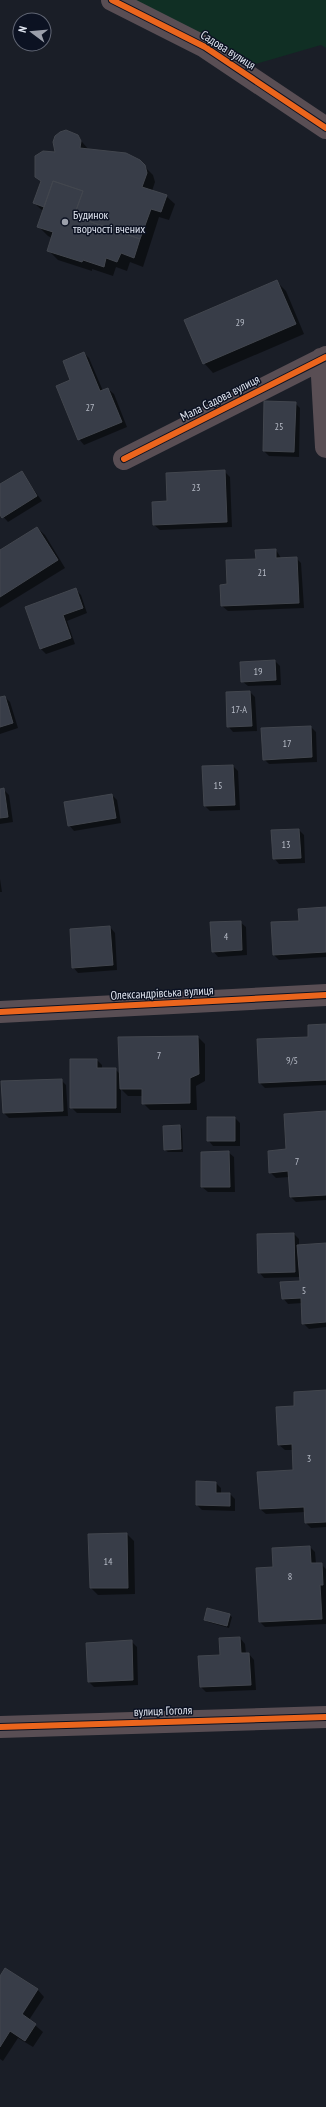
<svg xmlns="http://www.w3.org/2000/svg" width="326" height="2107" font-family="'PT Sans Narrow',sans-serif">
<rect width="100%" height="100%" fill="#1a1e27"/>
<path fill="#102f24" d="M112,0H326V48L321,45L239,69Z"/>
<path fill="#0007" d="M77,136L89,150L139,161L153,175L155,182L152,191L166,196L175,204L169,220L159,217L143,267L130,262L127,271L116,267L113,276L92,269V271L58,260L48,250L52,238L48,236L39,227L43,211L34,203L56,153Z
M277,282L286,291L304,334L213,373L204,363Z
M84,353L89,358L103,391L108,389L114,394L127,427L84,445L79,439L72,380Z
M295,403L300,408L299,457L269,456L264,451Z
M224,471L230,477L232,527L160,530L154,525L168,502Z
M21,472L42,501L8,522L0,513V486Z
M37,528L45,535L65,568L0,608V551Z
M276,550L281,558H296L301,563L304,608L228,611L222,606L228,585L257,560Z
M76,590L81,595L87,613L67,621L75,644L46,654L41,649L26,608Z
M275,661L280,666L281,685L248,686L242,681Z
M250,692L255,697L257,731L233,732L228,726Z
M5,697L10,702L18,728L0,734V698Z
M311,727L316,732L317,762L269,764L264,759Z
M233,766L238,771L240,810L210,811L205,806Z
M3,789L9,795L13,822L0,824V790Z
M112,795L117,800L121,823L74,831L69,825Z
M299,830L304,835L305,863L279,864L274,858Z
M0,879L2,892H0Z
M326,908V957L279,960L274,955Z
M240,922L246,927L247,955L218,957L213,951Z
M110,927L115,933L117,970L78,973L73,967Z
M326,1025V1085L265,1088L260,1083Z
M198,1037L205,1044V1081L196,1086L197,1110H150L143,1103V1096H128L121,1089V1113H77L71,1107V1060H97L102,1065V1069H115L120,1074Z
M61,1080L66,1085L68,1116L9,1118L4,1113L2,1082Z
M326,1112V1200L296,1202L291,1197L289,1177L276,1178L270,1172L287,1150Z
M235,1118L240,1123V1146H213L208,1140Z
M180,1126L182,1129L183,1152H168L165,1150Z
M202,1152H228L234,1157L235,1192H208L202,1187Z
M294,1234L299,1239V1245L326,1244V1327L309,1329L303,1323L302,1303L288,1304L283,1298L301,1282L300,1277L264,1278L259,1272Z
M326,1391V1527L311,1528L305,1522V1512L266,1514L260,1509L294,1471L293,1450H285L279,1445L295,1407Z
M216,1483L221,1488V1494H230L235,1499V1511L202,1510L197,1505Z
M127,1534L134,1541L135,1594L98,1595L91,1588Z
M310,1547L315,1552L316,1564H321L326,1569V1624L265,1627L260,1622Z
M229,1615L232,1617L229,1628L208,1622L205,1620Z
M240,1638L245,1644L246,1654H249L254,1660L256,1690L206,1692L201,1687Z
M131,1641L137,1647L138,1685L94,1687L89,1682Z
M0,1977L20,2019L38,1990L44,1997L29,2020L43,2032L33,2047L18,2038L3,2061L0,2059Z"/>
<path fill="#383d48" stroke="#42464e" d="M66,130L78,135L81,141L80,148L126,153L140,160L145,165L147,173L142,187L167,195L161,212L151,209L140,239L74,216L83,191L53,181L44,207L33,203L41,181L35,177V156L43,151L55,152L53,142L55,136L60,132Z
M53,181L83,191L74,216L140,239L134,258L121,253L117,262L106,258L104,267L83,260L82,262L47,251L53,232L37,227Z
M277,280L296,324L203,364L184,320Z
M84,352L100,391L108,388L122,422L78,440L56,386L70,380L63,361Z
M264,401L296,402L294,452L263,451Z
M225,470L227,522L153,525L152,502L167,501L166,473Z
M22,471L37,496L2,518L0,515V484Z
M37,527L58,560L0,597V550Z
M276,549V558L297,557L299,603L221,606L220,585L227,584L226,560L256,559L255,550Z
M76,588L83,608L63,615L71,638L40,649L25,607Z
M275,660L276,680L241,682L240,662Z
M250,691L252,726L227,727L226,692Z
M5,696L13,723L0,727V697Z
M311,726L312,757L263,760L261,728Z
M233,765L235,805L204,806L202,766Z
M4,788L8,817L0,818V789Z
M112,794L116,818L68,826L64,802Z
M299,829L301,858L273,859L271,830Z
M326,907V952L273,955L271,922L299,921L298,909Z
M241,921L242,950L212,952L210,922Z
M110,926L113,965L72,968L70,929Z
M326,1024V1080L259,1083L257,1039L308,1037V1025Z
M198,1036L199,1074L190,1078V1103L142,1104V1089H120L118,1037Z
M70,1059H97V1068H116V1108H70Z
M62,1079L63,1111L3,1113L1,1081Z
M326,1111V1195L290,1197L288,1171L269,1173L268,1151L286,1149L284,1114Z
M207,1117H235V1141H207Z
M180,1125L181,1149L164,1150L163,1126Z
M229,1151L230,1187H201V1152Z
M294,1233L295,1272L258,1273L257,1234Z
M326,1243V1322L302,1324L301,1298L282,1299L280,1282L300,1281L297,1245Z
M326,1390V1522L305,1523L304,1507L260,1509L257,1472L293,1470L292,1444L278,1445L276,1407L294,1406V1392Z
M196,1481L216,1482V1493H230V1506L196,1505Z
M127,1533L128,1588H90L88,1534Z
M310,1546L311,1563H322L323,1585H320L322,1619L259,1622L256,1568L273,1567L272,1548Z
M207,1608L230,1614L227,1626L204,1620Z
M240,1637L241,1653H249L251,1685L200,1687L198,1656L220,1655L219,1638Z
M132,1640L133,1680L88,1682L86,1643Z
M5,1968L38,1989L22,2014L36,2024L25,2041L10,2031L0,2047V1976Z"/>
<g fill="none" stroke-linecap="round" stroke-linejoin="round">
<path stroke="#594e54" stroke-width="22" d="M112,0L205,47L326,128
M321,359L326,447
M124,459L326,357
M0,1012L326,995
M0,1727L326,1717"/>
<defs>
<path id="cycleway" d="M112,0L205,47L326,128
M124,459L326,357
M0,1012L326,995
M0,1727L326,1717"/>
</defs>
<use href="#cycleway" stroke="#0c1222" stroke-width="8"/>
<use href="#cycleway" stroke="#eb651d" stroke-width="6"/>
</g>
<circle fill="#9b9faa" stroke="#0c1222" stroke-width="1.5" cx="65" cy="222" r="4"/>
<g text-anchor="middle" stroke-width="3" stroke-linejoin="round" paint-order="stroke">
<g font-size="10" fill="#b6bbc6">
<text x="240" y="326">29</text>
<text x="90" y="411">27</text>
<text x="279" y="430">25</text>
<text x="196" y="491">23</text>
<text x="262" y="576">21</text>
<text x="258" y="675">19</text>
<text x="239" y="713">17-А</text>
<text x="287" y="747">17</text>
<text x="218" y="789">15</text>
<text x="286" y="848">13</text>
<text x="226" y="940">4</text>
<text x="159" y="1059">7</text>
<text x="292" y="1064">9/5</text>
<text x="297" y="1165">7</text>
<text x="304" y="1294">5</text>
<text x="309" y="1462">3</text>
<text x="108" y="1565">14</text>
<text x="290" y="1580">8</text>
</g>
<g font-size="12" fill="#e0e5f0" stroke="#0c1222">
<text transform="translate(228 50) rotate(32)" y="4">Садова вулиця</text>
<text transform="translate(220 398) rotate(-27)" y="4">Мала Садова вулиця</text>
<text transform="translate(162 993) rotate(-3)" y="4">Олександрівська вулиця</text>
<text transform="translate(163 1711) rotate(-2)" y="4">вулиця Гоголя</text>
</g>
<g font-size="12" fill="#e0e5f0" stroke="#0c1222" text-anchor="start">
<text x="73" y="219">Будинок<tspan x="73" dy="14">творчості вчених</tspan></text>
</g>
</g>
<g transform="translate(32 32) rotate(286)"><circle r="19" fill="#0c1222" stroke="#616674"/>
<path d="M0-3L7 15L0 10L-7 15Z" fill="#9b9faa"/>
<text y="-6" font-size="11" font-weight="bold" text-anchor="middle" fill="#e0e5f0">N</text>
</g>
</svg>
